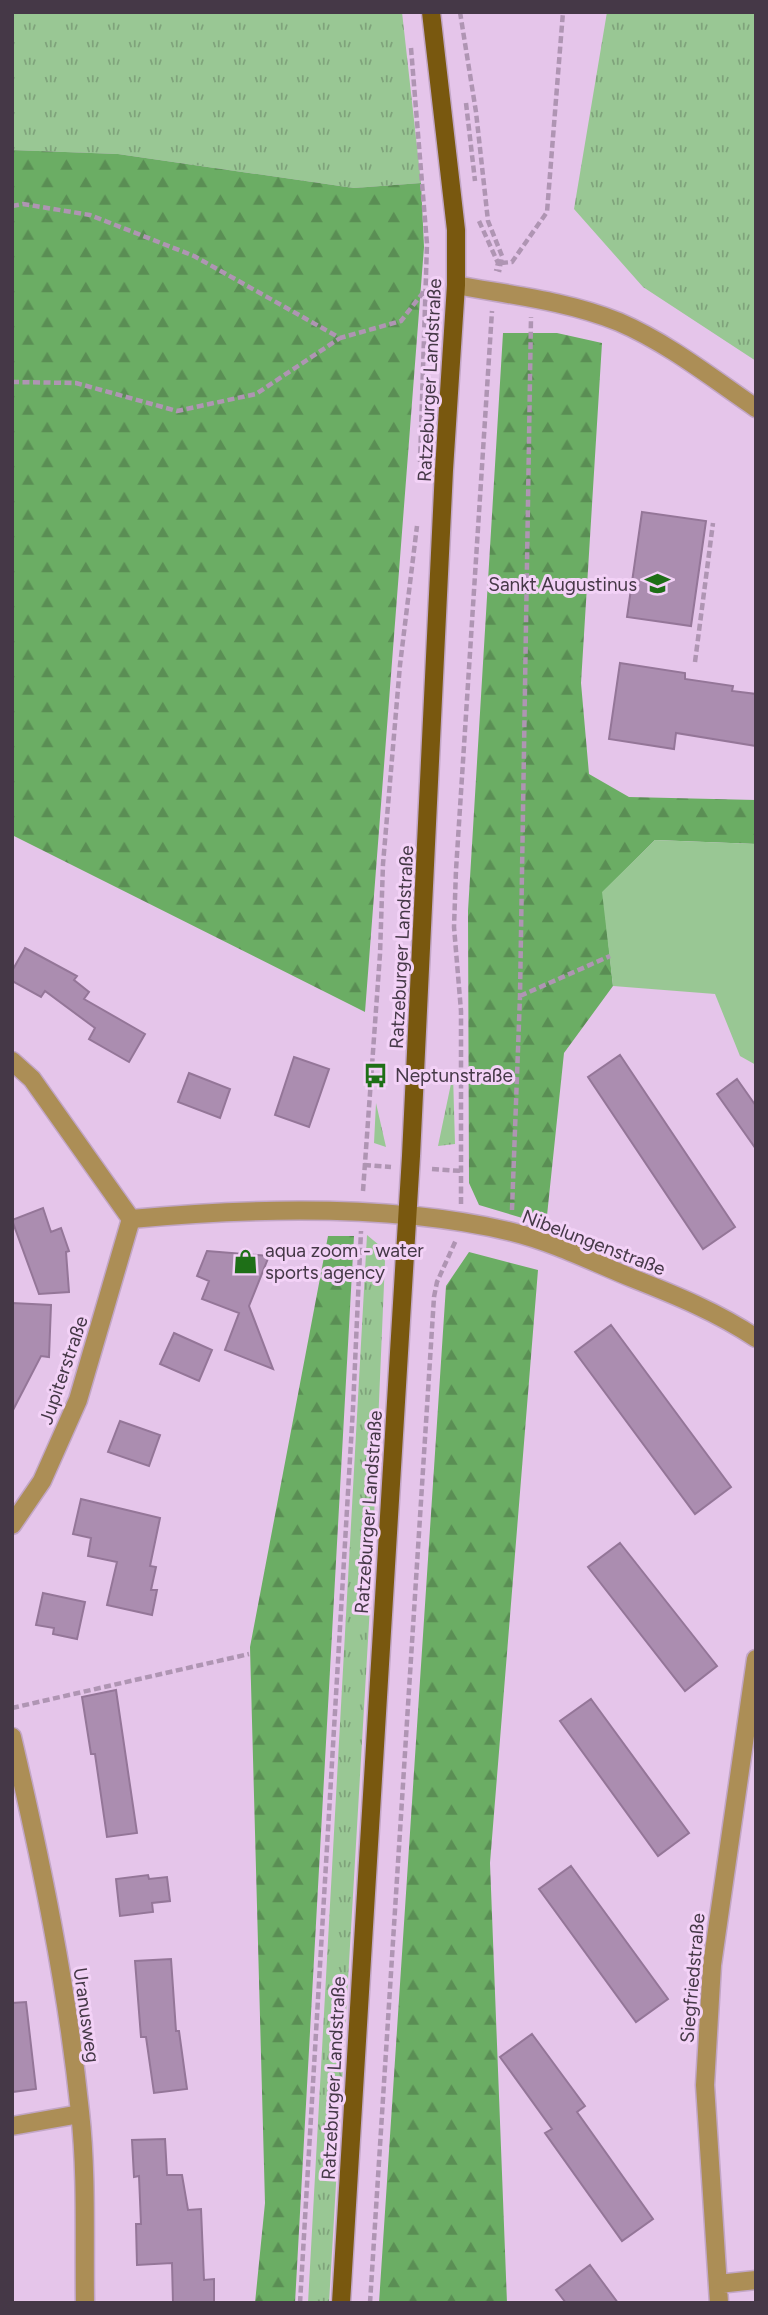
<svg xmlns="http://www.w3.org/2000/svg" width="768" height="2315" font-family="Figtree,sans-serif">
<defs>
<pattern id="grass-tufts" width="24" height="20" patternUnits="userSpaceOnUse" patternTransform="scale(1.75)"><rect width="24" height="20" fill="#99c794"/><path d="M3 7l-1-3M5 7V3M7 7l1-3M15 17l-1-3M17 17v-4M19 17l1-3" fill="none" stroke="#7fa37b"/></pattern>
<pattern id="forest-firs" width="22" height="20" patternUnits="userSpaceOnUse" patternTransform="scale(1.75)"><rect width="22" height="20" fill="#6bad64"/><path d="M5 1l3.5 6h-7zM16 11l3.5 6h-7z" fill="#5a8e54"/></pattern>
</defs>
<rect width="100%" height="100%" fill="#e5c5ea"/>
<path fill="url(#grass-tufts)" d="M12,12H402L421,183L354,188L118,154L12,150Z
M607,12H756V361L643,287L574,209Z
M453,1074L455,1144L438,1146Z
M376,1103L386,1147L374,1143Z
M367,1235L379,1245L385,1261L371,1589L329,2303H308Z"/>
<path fill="url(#forest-firs)" d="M12,150L118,154L354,188L421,183L424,247L365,1012L12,835Z
M503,333H557L602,343L581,683L589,774L629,797L756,800V844L655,840L603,892L613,986L564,1053L546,1225L479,1205L469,1183L468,911Z
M328,1236H354L295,2303H255L265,2203L250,1647Z
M469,1252L538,1270L490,1863L507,2303H379L446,1286Z"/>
<path fill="#99c794" d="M655,840L756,844V1065L740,1056L715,994L613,986L602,892Z"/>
<path fill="#ab8db0" stroke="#947698" stroke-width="2" d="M642,512L706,521L691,626L627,617Z
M620,663L685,673V679L733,686L732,691L756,694V746L676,733L674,749L609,739Z
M25,948L77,976L74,980L89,992L84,999L145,1034L129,1062L89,1039L95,1028L45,991L41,997L12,981V971Z
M620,1055L735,1227L703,1249L588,1077Z
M294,1057L329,1069L309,1127L275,1115Z
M189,1073L230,1089L220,1118L178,1102Z
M737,1079L756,1106V1149L717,1094Z
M43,1208L51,1232L61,1228L69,1251L66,1252L69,1292L39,1294L12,1220Z
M207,1251L269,1256L249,1306L273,1369L225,1350L239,1313L202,1299L209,1281L197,1276Z
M12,1303L51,1305L49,1357L41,1356L12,1412Z
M611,1325L731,1487L695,1514L575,1352Z
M174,1333L212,1350L199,1381L160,1364Z
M120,1421L160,1435L149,1466L108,1452Z
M81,1499L160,1518L150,1566L156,1567L151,1590H157L152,1615L107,1605L117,1562L88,1556L91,1538L73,1534Z
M620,1543L717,1666L685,1691L588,1567Z
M43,1593L85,1602L77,1639L53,1634L54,1628L36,1625Z
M116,1690L137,1833L107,1837L95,1754H91L82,1697Z
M591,1699L689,1833L658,1856L560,1721Z
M571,1866L668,1999L636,2022L539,1889Z
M148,1875L149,1879L167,1877L170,1901L152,1903L153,1912L120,1916L116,1879Z
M171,1959L176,2031H179L187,2089L154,2093L146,2037H141L135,1961Z
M26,2002L36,2089L12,2092V2003Z
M532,2034L585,2106L577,2112L653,2219L622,2241L545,2133L552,2129L500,2057Z
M165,2139L167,2175H182L188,2210L201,2209L204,2280L214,2279V2303H173L172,2263L137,2265L136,2224H141L139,2176L134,2177L132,2140Z
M590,2265L601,2280L618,2303H566L556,2290Z"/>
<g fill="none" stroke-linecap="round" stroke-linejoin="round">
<defs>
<path id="minor" d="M456,285C510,295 568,301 619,322C668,343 712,378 756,408
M12,1061L32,1079L131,1219C250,1208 396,1204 512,1232C553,1242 593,1262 632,1278C675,1295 717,1312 756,1338
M12,1525L42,1481L78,1400L131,1219
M12,1737C41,1860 67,1986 80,2112C87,2175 84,2240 85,2303
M12,2126L80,2114
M718,2284L756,2280
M719,2303L705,2085L712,1965L756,1659"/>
<path id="major" d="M341,2303L411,1156L444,470L456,285V230L431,12"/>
</defs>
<use href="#minor" stroke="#c2a6c6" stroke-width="21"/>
<use href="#major" stroke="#c2a6c6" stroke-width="21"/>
<path stroke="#af95b3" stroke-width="4.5" stroke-dasharray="7 3.5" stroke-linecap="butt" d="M460,12L476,112L488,221L502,256L499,272
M411,48L427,244L420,462
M466,103L475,181
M12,206L23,204L90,215L194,256L340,338L401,321L425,290
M479,221L498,263L496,271
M501,263L512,262L547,212L563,12
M12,382L76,383L177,411L256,394L340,338
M695,662L713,523
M520,996L610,956
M364,1165L391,1167
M432,1169L462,1171
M363,1191L380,954L383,864L400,665L417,526
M461,1204V1011L454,927L456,870L492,311
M512,1210L520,996L531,317
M12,1708L249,1654
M300,2303L353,1408L361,1231
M370,2303L434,1297L437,1282L456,1240"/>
<use href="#minor" stroke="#ac8e56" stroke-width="18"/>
<use href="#major" stroke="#79580f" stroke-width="18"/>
</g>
<defs>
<symbol id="school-bare" viewBox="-9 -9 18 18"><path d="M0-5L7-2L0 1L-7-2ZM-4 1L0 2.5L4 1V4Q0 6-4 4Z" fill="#1e6f17" stroke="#f3d2f7" stroke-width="2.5" paint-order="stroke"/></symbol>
<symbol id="bus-bare" viewBox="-9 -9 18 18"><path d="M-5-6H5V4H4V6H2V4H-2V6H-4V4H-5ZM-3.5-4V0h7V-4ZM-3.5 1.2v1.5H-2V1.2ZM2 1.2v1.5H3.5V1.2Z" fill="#1e6f17" stroke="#f3d2f7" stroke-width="2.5" paint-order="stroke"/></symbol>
<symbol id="shop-bare" viewBox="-9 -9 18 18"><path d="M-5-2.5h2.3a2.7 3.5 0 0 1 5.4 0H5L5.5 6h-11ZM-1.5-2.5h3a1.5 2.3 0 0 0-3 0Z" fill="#1e6f17" stroke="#f3d2f7" stroke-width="2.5" paint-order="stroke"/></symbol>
</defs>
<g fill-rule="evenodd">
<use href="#school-bare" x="640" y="566" width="35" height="35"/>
<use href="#bus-bare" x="358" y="1058" width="35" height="35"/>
<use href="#shop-bare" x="228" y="1244" width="35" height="35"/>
</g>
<g text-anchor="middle" stroke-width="6" stroke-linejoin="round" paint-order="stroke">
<g font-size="19" fill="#453847" stroke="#f3d2f7">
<text transform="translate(429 380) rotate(-87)" y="7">Ratzeburger Landstraße</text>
<text transform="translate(401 947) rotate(-87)" y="7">Ratzeburger Landstraße</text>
<text transform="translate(594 1242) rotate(21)" y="7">Nibelungenstraße</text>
<text transform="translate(63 1370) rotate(-71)" y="7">Jupiterstraße</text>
<text transform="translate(368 1512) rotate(-86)" y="7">Ratzeburger Landstraße</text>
<text transform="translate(692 1978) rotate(-85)" y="7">Siegfriedstraße</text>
<text transform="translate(87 2015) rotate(82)" y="7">Uranusweg</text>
<text transform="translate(333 2078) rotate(-87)" y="7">Ratzeburger Landstraße</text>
</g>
<g font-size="19" fill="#453847" stroke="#f3d2f7" text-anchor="start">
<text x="637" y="591" text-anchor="end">Sankt Augustinus</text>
<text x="395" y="1082">Neptunstraße</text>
<text x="265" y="1257">aqua zoom - water<tspan x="265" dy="22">sports agency</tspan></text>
</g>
</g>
<rect width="768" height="2315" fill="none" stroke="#453847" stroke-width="28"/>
</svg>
